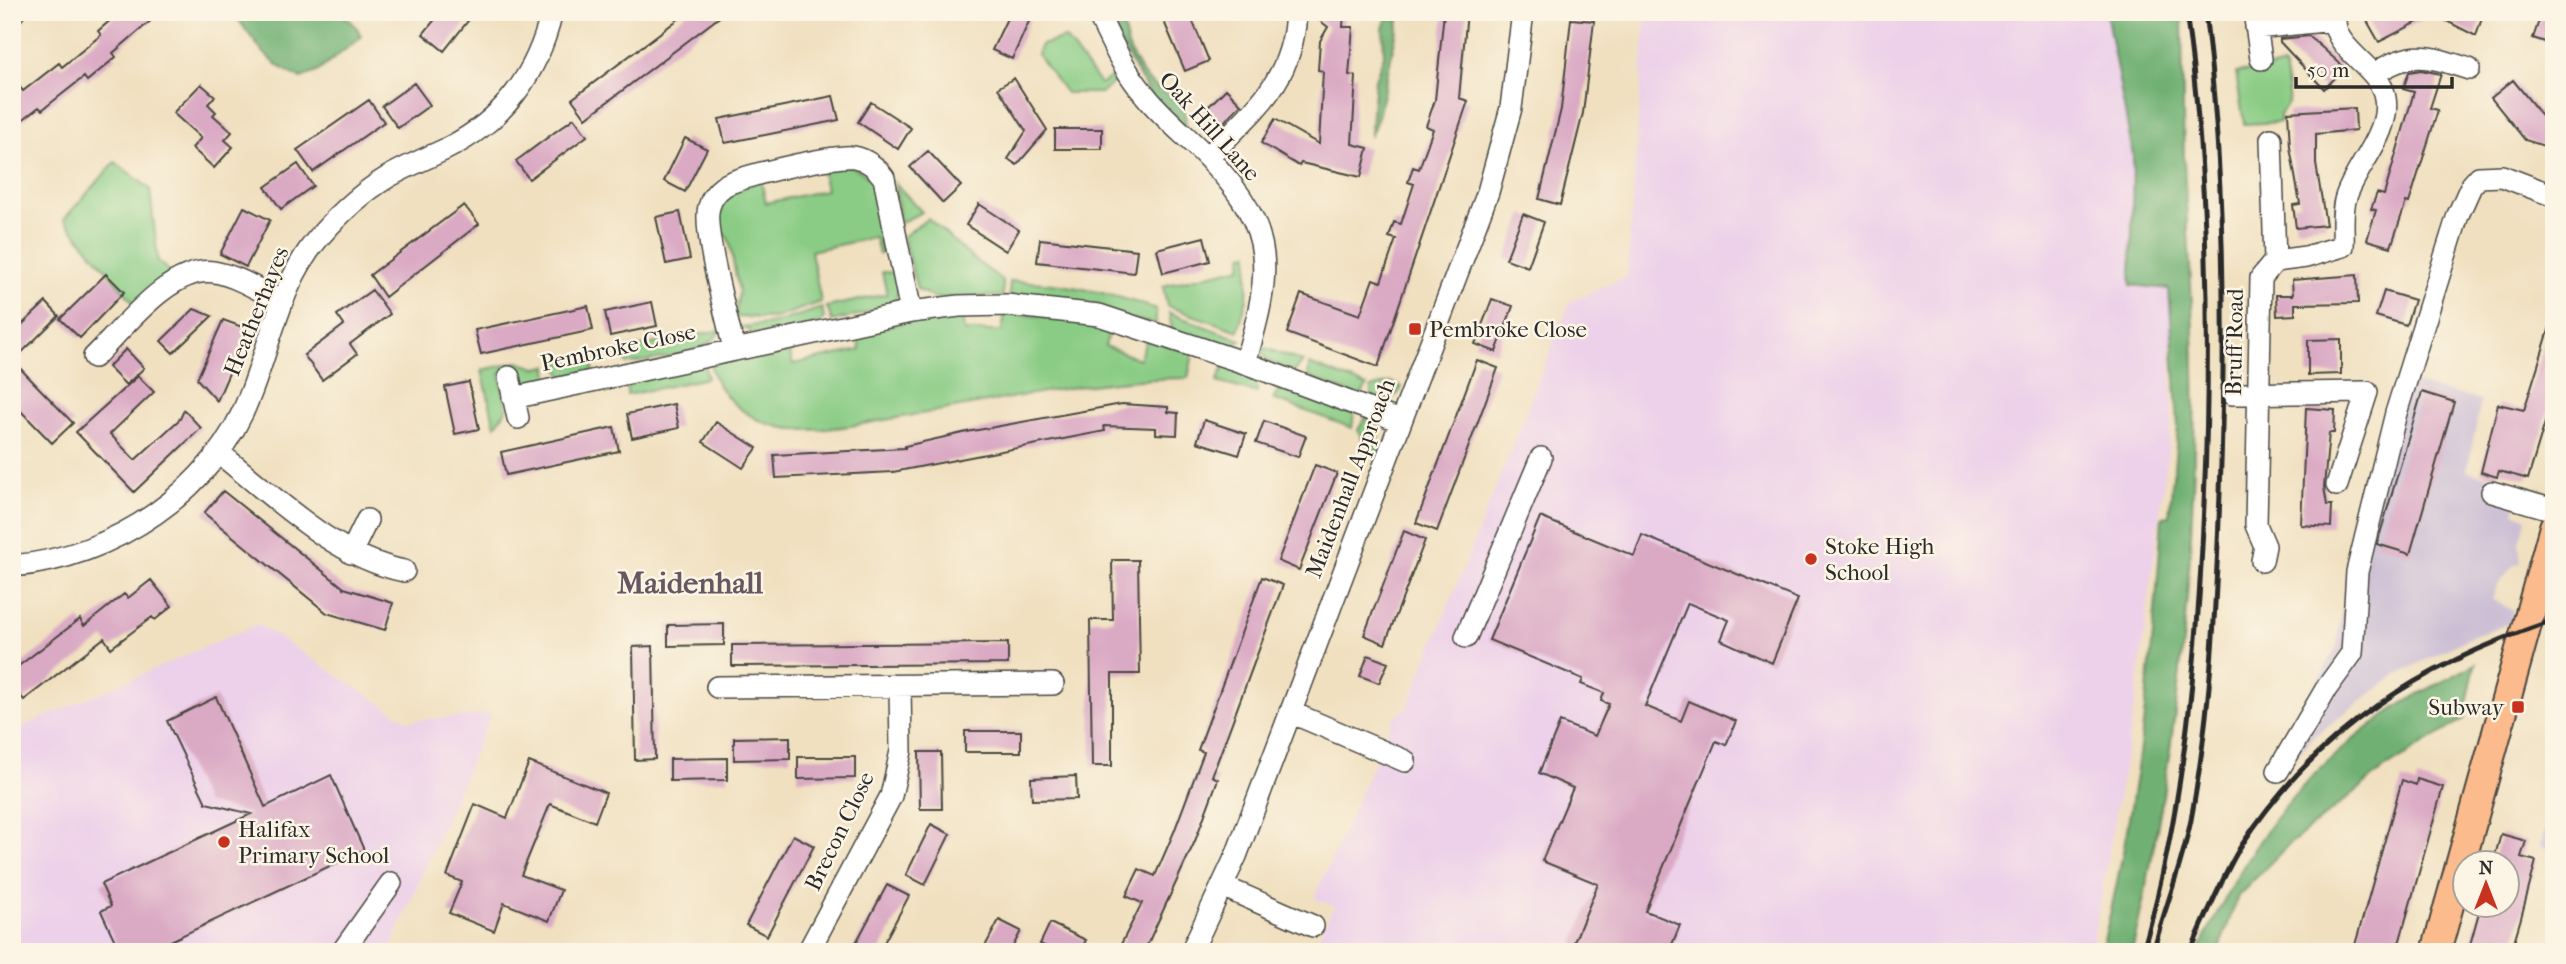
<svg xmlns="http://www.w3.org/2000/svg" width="2566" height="964" font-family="'IM FELL French Canon',serif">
<rect width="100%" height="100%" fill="#fcf5e5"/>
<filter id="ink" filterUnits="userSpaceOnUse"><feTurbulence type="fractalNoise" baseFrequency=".0143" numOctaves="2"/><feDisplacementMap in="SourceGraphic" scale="14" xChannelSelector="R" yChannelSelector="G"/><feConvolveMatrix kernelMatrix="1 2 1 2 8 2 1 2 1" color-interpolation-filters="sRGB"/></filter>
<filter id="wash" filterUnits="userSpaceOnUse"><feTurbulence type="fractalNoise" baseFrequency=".00686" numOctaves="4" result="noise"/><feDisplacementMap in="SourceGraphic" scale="28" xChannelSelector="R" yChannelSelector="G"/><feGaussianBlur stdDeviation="1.57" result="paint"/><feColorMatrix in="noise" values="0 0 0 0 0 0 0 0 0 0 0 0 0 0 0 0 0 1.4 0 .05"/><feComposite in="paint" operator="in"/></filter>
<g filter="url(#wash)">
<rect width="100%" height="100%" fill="#f0e0c0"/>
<path fill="#edd0e9" d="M1646,12H2138L2170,265L2172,420L2136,698L2091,952H1311L1334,906L1314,898L1394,717L1408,707L1570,302L1627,276Z
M258,624L408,721L491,714L389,952H12V731Z"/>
<path fill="#ccbed4" d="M2398,380L2481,400L2467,471L2523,485L2514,512L2527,518L2519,542L2521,563L2514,565L2498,584L2492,599L2513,611L2510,623L2471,637L2396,675L2317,734L2274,779L2266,773L2337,647L2351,536Z
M2554,798V850L2540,846Z"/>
<path fill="#8acc85" stroke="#5a7c58" stroke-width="2" d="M1065,38L1100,84L1112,77L1115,81L1101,93H1066L1037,54L1041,45Z
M2284,66L2289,102L2280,115V122L2244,124L2236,73Z
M115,162L150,189L158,261L170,272L137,307L64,219Z
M845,165C870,172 876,184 884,207L876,221L883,253L879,254L875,237L811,251L821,302L775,318L735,317L739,292L729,240L716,224C720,195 736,191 761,180L766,203L826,190L821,167Z
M895,183L922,212L900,223Z
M928,218L970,256L1003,281V296L934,298L917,289L903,237Z
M1249,253L1247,298L1238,331L1167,306L1163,286L1241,267L1243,254Z
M882,272L897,273C899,288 900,297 888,308L832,321L827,307L887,294Z
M1010,281C1061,282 1108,292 1156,309V324L1009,296Z
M822,308L824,318L819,324L761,336L741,327L775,323Z
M1005,313L1081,320L1110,328L1105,346L1139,359L1147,339L1193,354L1188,378C1093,378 996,402 902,417C864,423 819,435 780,427C747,420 717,396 710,363L788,347L793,364L860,350L858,333L924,318L962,314L964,331H1002Z
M1169,313L1241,340L1230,348L1172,330Z
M720,330C709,356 653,359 627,364L622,350Z
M1257,345L1303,362L1294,372L1268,361Z
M594,356L593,371L563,377L556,364Z
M518,362L536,368L548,366L549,381L530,384L520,381L513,369L500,373L507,409L495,426L482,370Z
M704,363L707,378L627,395V380Z
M1309,364L1367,386L1360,397L1308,377Z
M1224,366L1257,378V393L1217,382Z
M1390,382L1402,387C1397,399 1383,402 1371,400V388Z
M1281,386L1354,413L1352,428L1273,399Z
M1365,418L1379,433L1377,456L1364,450L1365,446L1358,430Z"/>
<path fill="#6fb072" stroke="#4d6e4e" stroke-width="2" d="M233,12H302L308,17C327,3 355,16 361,37L317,72L301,78C266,64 255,42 233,12Z
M1102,12H1121C1126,40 1126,49 1143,74C1160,99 1191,92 1185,131L1156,105Z
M1389,12H1401L1378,117L1370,137L1375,79L1384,55L1383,28Z
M2106,12H2182C2183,76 2182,140 2186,203C2192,286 2196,369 2194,452C2191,621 2170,788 2132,952H2101C2137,809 2153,663 2162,517L2169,516L2178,427L2169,289L2131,285L2133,155Z
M2475,664L2464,719L2384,769L2286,847L2238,896L2218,952H2198C2250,841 2297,774 2400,705C2424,690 2451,678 2475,664Z"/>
<g id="blocks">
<path fill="#daa9c4" d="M120,12H161L113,53L116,57L87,81L84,77L42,110L39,107L12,128V77L23,91L59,63L62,67L101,35L98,31Z
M441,12H475L444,51L423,34Z
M688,12H726L586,118L572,99Z
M1010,12L1031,17L1012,59L992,50Z
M1160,12H1189L1209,61L1185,71Z
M1309,12H1344L1343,27H1353L1349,75L1356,76L1352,144L1368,148L1361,177L1301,163L1299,166L1261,143L1275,119L1319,144L1323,71L1318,70L1320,41L1328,27Z
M1444,12H1467L1459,98L1468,101L1378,367L1287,333L1301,294L1360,315L1373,279L1381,282L1396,239L1389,237L1394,222L1401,224L1414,184L1408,182L1413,167L1419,169L1433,129L1426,126L1435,100Z
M2362,12H2484L2476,36L2433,14L2379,42Z
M2542,12H2554V45L2533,38Z
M1571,19L1594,21L1583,113L1560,205L1539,199L1561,109Z
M2309,36L2345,68L2324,89L2280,42V39Z
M2421,70L2441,74L2430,108L2438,110L2409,203L2406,202L2391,247L2367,240L2376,210L2371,209L2377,193L2384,195L2414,92L2403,89L2409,72Z
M1014,78L1047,130L1017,165L1008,159L1026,131L998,88Z
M2513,80L2543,117L2554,120V149L2525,140L2491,98Z
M414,83L430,105L398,128L382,106Z
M201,84L215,96L208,104L216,112L213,115L232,132L225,140L233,147L214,168L192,148L201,138L173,113Z
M1226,89L1241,104L1222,124L1207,108Z
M833,96L839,120L725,143L719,119Z
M369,100L384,122L313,172L297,150Z
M871,102L911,128L898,149L858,122Z
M2355,108L2356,130L2316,134V164L2326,225L2296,228L2293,205L2300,204L2290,147L2288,112Z
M574,118L587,136L529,179L516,161Z
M1055,129H1102V149H1055Z
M685,138L707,149L685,192L664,181Z
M928,151L961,186L943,203L910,167Z
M298,164L313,186L281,209L265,187Z
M979,204L1019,230L1006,251L966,225Z
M464,205L479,224L385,297L370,275Z
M244,207L270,220L246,267L220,254Z
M680,212L690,259L666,264L656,217Z
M1523,214L1544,222L1528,267L1506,259Z
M1204,237L1210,261L1163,273L1157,249Z
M1040,239L1137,250L1134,273L1037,262Z
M106,274L124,292L80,338L60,319Z
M2357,275L2358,303L2295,304V315L2277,316L2276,295H2293L2292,280Z
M372,290L390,314L350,344L357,354L322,380L304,355L344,325L337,315Z
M2384,291L2414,300L2406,325L2376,316Z
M1492,299L1513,306L1496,352L1475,344Z
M46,302L59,316L13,361L73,423L52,443L12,402V334Z
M652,302L657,326L610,336L605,312Z
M588,306L593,330L481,354L475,330Z
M194,309L212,316L173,353L161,341Z
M223,320L248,329L217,401L197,379Z
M2550,327H2554V393L2528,479L2499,471L2497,477L2481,472L2498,404L2524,410Z
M2341,339V374L2308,375V340Z
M126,349L144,368L126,385L108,367Z
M1477,360L1498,368L1437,531L1416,523Z
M138,376L154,392L110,434L135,460L180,419L184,410L201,428L134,492L76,432Z
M469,382L479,429L455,434L445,387Z
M2422,392L2454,402L2410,554L2377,544Z
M674,404L679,428L632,438L627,414Z
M1122,404L1168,407V412L1178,413L1177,435L1156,434V428L1104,426L1105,431L893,472L776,478L774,455L905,448V446L967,432Z
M2306,408L2335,410L2334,433H2329L2324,487L2327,505H2332L2331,527L2301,525Z
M1204,420L1246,434L1239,455L1197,442Z
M1264,421L1306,436L1298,457L1256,443Z
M716,422L757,448L743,468L703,442Z
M614,427L619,451L506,475L501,452Z
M1315,465L1337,473L1299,570L1278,561Z
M223,491L344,588L393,603L385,630L327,613L204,513Z
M1540,517L1634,556L1642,535L1798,599L1772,663L1721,640L1729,620L1688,603L1645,706L1681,721L1689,701L1736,721L1726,745L1716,741L1645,911L1680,925L1669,952H1570L1598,884L1542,861L1573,788L1539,773L1560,722L1595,736L1609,704L1601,701L1604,693L1581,684L1583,679L1489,640Z
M1404,531L1425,540L1385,644L1364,635Z
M1112,560H1138L1140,674H1112V766H1092L1090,620H1113Z
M1262,577L1283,585L1212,776L1218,779L1195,841L1144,952H1117L1142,903L1126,896L1139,869L1155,876L1174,832L1204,752L1198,750Z
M151,580L172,606L155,620L152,617L111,648L104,638L24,700L12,685V671L80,619L84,626L124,594L128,598Z
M724,624V645L668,646V625Z
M1008,643V664L732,666V645Z
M653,646L655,759L635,760L633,647Z
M1368,655L1388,663L1379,683L1360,676Z
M216,697L265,807L331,775L364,850L147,952H120L101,911L111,906L101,884L251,814L206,803L167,721Z
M965,731H1021V752H965Z
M790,737V759L734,760V738Z
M919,752H941L942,809H920Z
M798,757H855V778L798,779Z
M727,758V780L670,781V759Z
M529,762L606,793L595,822L550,804L521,875L561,890L549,921L504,903L494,931L449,913L462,882L447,876L475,804L507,818Z
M1076,776L1077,799L1032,800L1031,778Z
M2417,779L2443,787L2400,940L2395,952H2353L2402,780L2416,785Z
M931,824L950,834L925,885L906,875Z
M2501,834L2526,841L2521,857L2536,861L2521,918L2511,952H2468L2481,905H2507V863H2493Z
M793,835L814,846L767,936L746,925Z
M887,885L909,896L879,952H851Z
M999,920L1021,931L1010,952H982Z
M1050,923L1086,940L1080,952H1056L1040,944Z"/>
</g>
</g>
<g filter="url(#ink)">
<use href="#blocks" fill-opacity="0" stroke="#494641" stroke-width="2"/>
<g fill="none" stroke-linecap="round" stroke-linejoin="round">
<defs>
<path id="minor" d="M1097,12C1111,41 1124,71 1145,95C1164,119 1188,137 1209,159C1279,231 1271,274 1245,363
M2254,12L2261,59
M12,13L14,12
M2256,28L2334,20
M2374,74C2412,49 2429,56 2469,69
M2271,139L2275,261
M1208,157C1253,110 1293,83 1296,12
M734,349C728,322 702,229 709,207C711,199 717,191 724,186C739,176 837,154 854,157C866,159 877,168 884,178L911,312
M94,357C123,329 171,265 214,272C238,276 262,292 283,302
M509,377L518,418
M2232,394L2367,392L2337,485
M513,398L911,312L959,306L1006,305L1099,315L1245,363L1400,421
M219,453C275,497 332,556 404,571
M2492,492L2554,510
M351,553L367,520
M2262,561L2265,546L2256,525L2261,278L2275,261L2306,257L2343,246C2344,231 2341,211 2346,197C2356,166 2391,133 2385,98C2380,63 2327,50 2336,12
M12,566C113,558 214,491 250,395C271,342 282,279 320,236C340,213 363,192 388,177C407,166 427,158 446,149C504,120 537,75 552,12
M1466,637L1541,458
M717,687L1053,684
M1290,712L1405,761
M2278,771L2326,689L2352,653L2357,572L2396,413L2458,215L2471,186L2479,177L2502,176L2554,196
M1224,887L1313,926
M342,952L391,883
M808,952L891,796L901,751L900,686
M1191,952L1236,856L1488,192L1511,108L1523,12"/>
<path id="major" d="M2436,952L2554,527"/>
</defs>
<use href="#minor" stroke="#494641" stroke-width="24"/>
<use href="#major" stroke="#494641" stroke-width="32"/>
<use href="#minor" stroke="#fff" stroke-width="21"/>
<use href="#major" stroke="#fbbb8c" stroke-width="28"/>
<path stroke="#2b2b2b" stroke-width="5" d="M2145,944C2185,802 2198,651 2204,504C2211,340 2209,175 2186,12
M2153,952C2165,907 2182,865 2191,820C2211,712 2216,603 2220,493C2226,333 2225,171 2205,12
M2190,952C2206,917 2221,879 2241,846C2318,728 2423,664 2554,620"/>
</g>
</g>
<g fill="#c8321e" stroke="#fcf5e5" stroke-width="2.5">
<rect x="1408" y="322" width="14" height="14" rx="3.5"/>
<circle cx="1811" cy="559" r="7"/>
<rect x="2511" y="700" width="14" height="14" rx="3.5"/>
<circle cx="224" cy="842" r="7"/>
</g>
<g text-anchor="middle" stroke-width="5" stroke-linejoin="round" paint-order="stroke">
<g font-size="23" fill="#2b2b2b" stroke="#fcf5e5">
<text transform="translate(1210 126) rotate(48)" y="8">Oak Hill Lane</text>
<text transform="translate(256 311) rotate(-68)" y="8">Heatherhayes</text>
<text transform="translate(2234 342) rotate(-89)" y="8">Bruff Road</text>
<text transform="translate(618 347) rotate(-12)" y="8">Pembroke Close</text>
<text transform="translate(1350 478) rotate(-69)" y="8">Maidenhall Approach</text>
<text transform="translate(839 831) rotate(-64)" y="8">Brecon Close</text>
</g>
<g font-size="23" fill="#2b2b2b" stroke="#fcf5e5" text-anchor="start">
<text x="1429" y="337">Pembroke Close</text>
<text x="1825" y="554">Stoke High<tspan x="1825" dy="26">School</tspan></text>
<text x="2504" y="715" text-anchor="end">Subway</text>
<text x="238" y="837">Halifax<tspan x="238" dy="26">Primary School</tspan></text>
</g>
<g font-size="30" font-weight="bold" fill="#685761" stroke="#fcf5e5">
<text x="690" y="593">Maidenhall</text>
</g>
</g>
<rect width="2566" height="964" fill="none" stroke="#fcf5e5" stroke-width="42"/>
<g transform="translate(2486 884)"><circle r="33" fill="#fcf5e5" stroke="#a8a49b" stroke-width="2"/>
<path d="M0-5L12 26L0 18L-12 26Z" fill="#c8321e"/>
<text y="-10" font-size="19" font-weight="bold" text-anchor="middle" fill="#2b2b2b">N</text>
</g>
<path d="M2296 77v10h156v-10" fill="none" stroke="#2b2b2b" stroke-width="3.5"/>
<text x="2307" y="77" font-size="21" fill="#2b2b2b" stroke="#fcf5e5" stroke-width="5" paint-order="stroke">50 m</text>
</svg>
